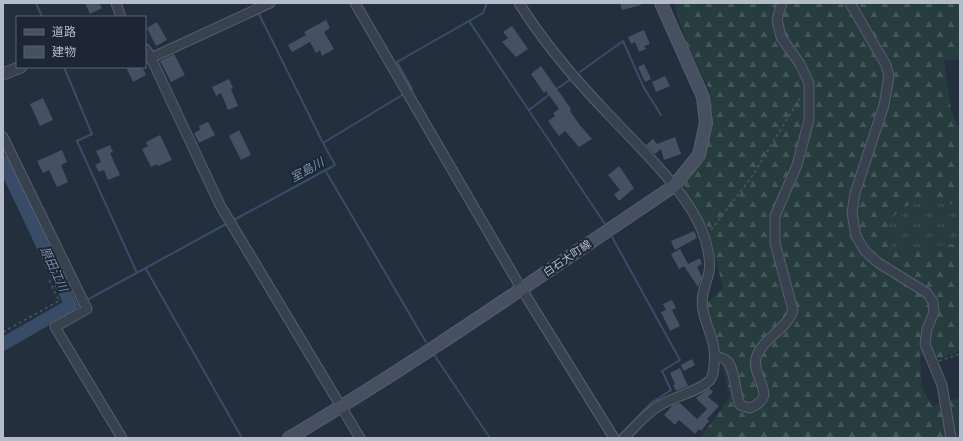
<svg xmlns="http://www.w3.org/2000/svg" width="963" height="441" font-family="'PT Sans Narrow','Noto Sans JP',sans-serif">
<defs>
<pattern id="grass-tufts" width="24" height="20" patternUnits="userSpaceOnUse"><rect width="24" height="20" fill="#263c3f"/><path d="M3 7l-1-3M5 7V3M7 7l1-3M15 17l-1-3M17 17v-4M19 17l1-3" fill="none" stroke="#435659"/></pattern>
<pattern id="forest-firs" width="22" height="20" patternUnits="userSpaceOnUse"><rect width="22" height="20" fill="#263c3f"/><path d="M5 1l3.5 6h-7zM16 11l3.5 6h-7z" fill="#435659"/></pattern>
</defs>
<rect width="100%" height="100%" fill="#242f3e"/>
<path fill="url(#grass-tufts)" d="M932,200L960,206V237L953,244L904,252L892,248L888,222L903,207Z"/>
<path fill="url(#forest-firs)" d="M674,3H960V59L944,61L951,109L960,132V206L932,200L903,207L888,222L892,247L904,252L953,244L960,237V348L956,354L934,360L920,355L921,385L932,406L960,398V438H700L730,397L707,303L723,288L708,227L686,199L684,184L703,158L712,128L710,91L687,44Z"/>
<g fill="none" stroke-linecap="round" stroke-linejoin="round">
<path stroke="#394c67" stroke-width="2" d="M36,3L42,17
M258,12L323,143
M469,21L605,224
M64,67L92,134L77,141L137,273
M580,72L623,41L644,88L661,115
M410,90L412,89L397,62L483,13L487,3
M555,90L571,79
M529,110L550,94
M325,170L426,342
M232,221L335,165L323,143L404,94
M612,237L680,360L662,371L671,390L651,403L619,436
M146,269L242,438
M87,300L228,223
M71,305L77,306L81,304
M433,353L490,438"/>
<path stroke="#394c67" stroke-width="13" d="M3,162L71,305L3,344"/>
</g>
<path fill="#455162" d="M85,3H99L102,8L90,14Z
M620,3H640L641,5L622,10Z
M326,20L330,28L324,32L334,49L322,56L320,50L316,53L310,42L292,52L288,45L306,35L304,32Z
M157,22L167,40L156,46L147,28Z
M512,26L528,49L516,57L502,42L508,38L503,32Z
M644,30L650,44L644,46L646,49L639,52L635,42L631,44L628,37Z
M174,54L185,75L171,82L160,61Z
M644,64L651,79L645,82L638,67Z
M541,66L571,109L570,111L579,124L592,139L579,147L565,131L559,136L548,121L555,116L553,113L559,109L546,91L544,93L531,74Z
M126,67H142L146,75L133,82Z
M665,76L670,86L656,92L652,82Z
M229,79L233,88L231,89L238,106L228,110L221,93L216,96L212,87Z
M43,98L53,120L40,126L30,104Z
M208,122L215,135L199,143L194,133L200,130L199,126Z
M239,130L251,155L241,160L229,136Z
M160,135L172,160L158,166L157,164L151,167L142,149L148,146L146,142Z
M675,137L681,154L664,160L661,149L655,154L646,145L653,139L657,144Z
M110,145L113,152L110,153L120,175L108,180L104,170L99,172L95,165L101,162L96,151Z
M62,150L67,162L61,165L68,182L57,187L49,170L43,173L37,161Z
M619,166L634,188L619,201L614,194L620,190L608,175Z
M694,231L697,238L675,250L671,241Z
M680,249L688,264L679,269L671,254Z
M700,258L702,264L697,267L702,277L698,287L684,266Z
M672,300L676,308L672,310L680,326L670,331L661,312L666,310L663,304Z
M692,359L695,365L684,371L681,365Z
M680,368L688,386L676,391L673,385L675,384L670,373Z
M709,388L713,392L708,397L719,406L707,419L709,421L701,431L699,429L695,434L679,420L675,425L664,415L673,405L680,403L697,419L707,409L696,398Z"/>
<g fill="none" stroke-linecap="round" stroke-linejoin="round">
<defs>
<path id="minor" d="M116,3L121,17
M270,3L151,58L220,205L360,438
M355,3L521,288L614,438
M519,3C545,45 580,85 614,120C643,151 688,193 703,233C707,243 711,261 709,272C706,285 700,296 703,310C707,331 717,341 714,365C714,370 713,376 710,380C699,392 671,397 657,407C645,415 634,428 624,438
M850,3L886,65L889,76L884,105L855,193L852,213L856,236L865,251L877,262L927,293L933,302L934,312L927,329L925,344L942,385L951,438
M3,137L87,309L55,327L122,438
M715,356C719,357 724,358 727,361C735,368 735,393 740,405L750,408C780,396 751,378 756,358C762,338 787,330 793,310L775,243V216L797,165L809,120V83L800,64L781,37L777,19L782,3"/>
<path id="tertiary" d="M145,50L151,58
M3,74L21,67"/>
<path id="secondary" d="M289,438C421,360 547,271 674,186L699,155L706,123L703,97L661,3"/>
</defs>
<use href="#minor" stroke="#565f6c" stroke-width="11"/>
<use href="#tertiary" stroke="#565f6c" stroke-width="13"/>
<use href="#secondary" stroke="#565f6c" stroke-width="14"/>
<path stroke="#44595c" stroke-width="1.5" stroke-dasharray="3 3" stroke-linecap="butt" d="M711,230L753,175L801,96
M3,332L59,301L49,280L61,274
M939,361L960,354"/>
<use href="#minor" stroke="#38414e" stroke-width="9"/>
<use href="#tertiary" stroke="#38414e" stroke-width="11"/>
<use href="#secondary" stroke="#465061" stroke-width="12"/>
</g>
<g text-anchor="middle" stroke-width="4" stroke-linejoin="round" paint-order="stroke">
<g font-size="11" fill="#b4bcc9" stroke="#1d2633">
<text transform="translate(567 258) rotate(-34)" y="4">白石大町線</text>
</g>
<g font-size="12" font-style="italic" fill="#7c92b1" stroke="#1d2633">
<text transform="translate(307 170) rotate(-29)" y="4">室島川</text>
<text transform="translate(54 269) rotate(65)" y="4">原田江川</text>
</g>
</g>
<rect width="963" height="441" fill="none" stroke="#b4bcc9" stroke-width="8"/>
<rect x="16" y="16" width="130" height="52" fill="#1d2633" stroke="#59626f"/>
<rect x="24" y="29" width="20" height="6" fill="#465061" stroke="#59626f"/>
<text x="52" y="36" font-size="12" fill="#b4bcc9">道路</text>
<rect x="24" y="46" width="20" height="12" fill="#455162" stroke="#59626f"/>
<text x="52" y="56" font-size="12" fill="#b4bcc9">建物</text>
</svg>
